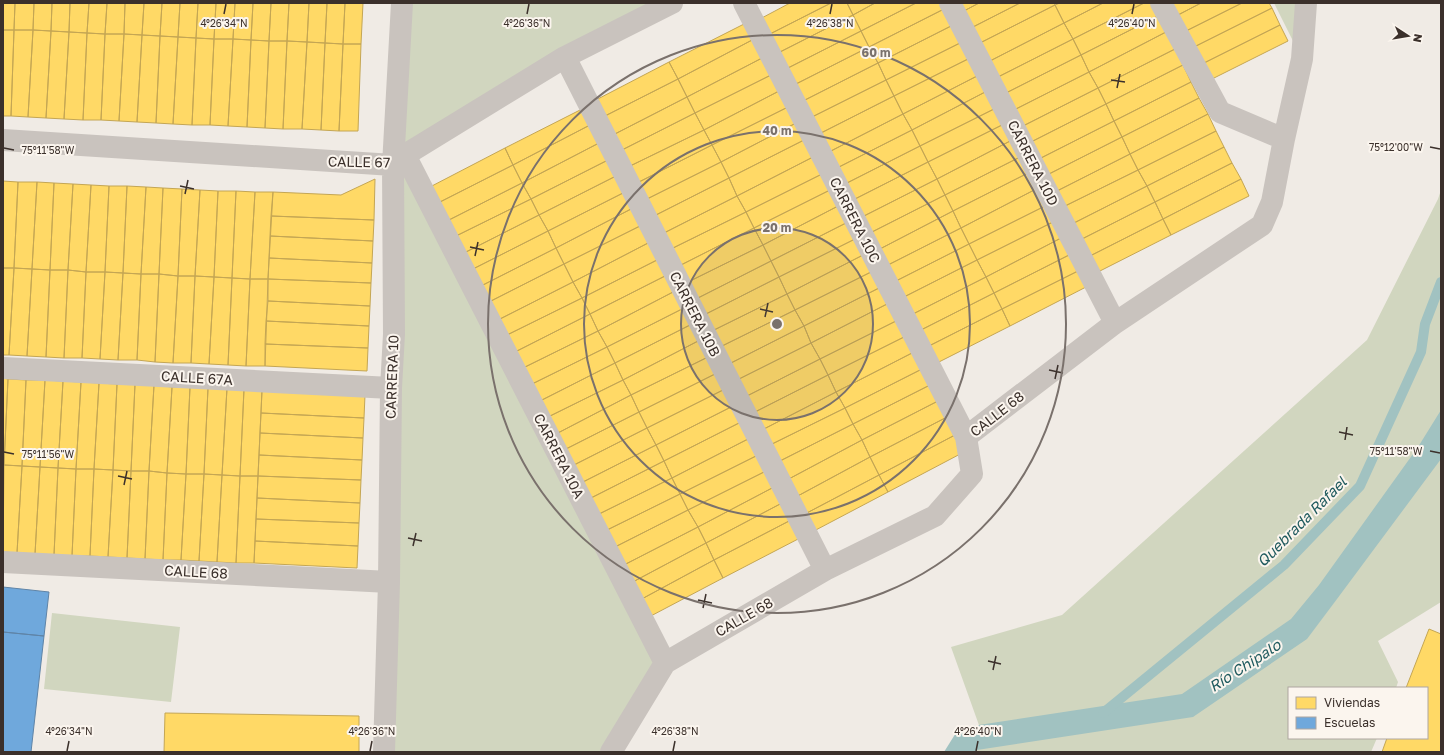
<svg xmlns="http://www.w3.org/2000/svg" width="1444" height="755" font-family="'Golos Text',sans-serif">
<rect width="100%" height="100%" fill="#f0ebe5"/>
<path fill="#d1d6bf" d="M402,3H672L405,156L665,663L611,752H384Z
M1274,3H1306L1302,59Z
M1441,190V602L1378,641L1398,682L1396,688H1289V738H1377L1371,752H945L980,728L951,647L1062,615L1367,340L1438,199Z
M52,613L180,627L171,702L44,689Z"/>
<path fill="#a1c2c1" d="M1441,410V459L1337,599L1307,639L1193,717L977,750L976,752H944L959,728L1182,694L1291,619L1319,585L1418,447Z"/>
<path fill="#ffd966" stroke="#c4a654" d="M3,3H15L14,30H3Z
M15,3H34L33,30H14Z
M34,3H52L51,31L33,30Z
M52,3H70L69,32L51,31Z
M70,3H89L87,33L69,32Z
M89,3H107L105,34L87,33Z
M107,3H125L124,34H105Z
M125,3H144L142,35L124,34Z
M144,3H162L160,36L142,35Z
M162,3H180L178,37L160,36Z
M180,3H198L196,38L178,37Z
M198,3H216L214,39L196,38Z
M216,3H235L233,39H214Z
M235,3H253L251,40L233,39Z
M253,3H271L269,41L251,40Z
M271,3H289L287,41H269Z
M289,3H309L307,42L287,41Z
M309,3H327L325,43L307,42Z
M327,3H345L343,44L325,43Z
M345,3H363L361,44H343Z
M790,3H831L766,36L758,20Z
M831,3H847L853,15L776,54L766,36Z
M847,3H875L853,15Z
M875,3H916L861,31L853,15Z
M916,3H944L946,8L869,47L861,31Z
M957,3H979L962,12Z
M979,3H1020L971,28L962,12Z
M1020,3H1054L1055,5L978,44L971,28Z
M1060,3H1103L1064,23L1055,5Z
M1103,3H1144L1073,39L1064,23Z
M1144,3H1152L1158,16L1081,55L1073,39Z
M1172,3H1201L1178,15Z
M1201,3H1242L1186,31L1178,15Z
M1242,3H1269L1272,8L1194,47L1186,31Z
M1055,5L1064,23L988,62L978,44Z
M946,8L955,24L878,63L869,47Z
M1272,8L1280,25L1202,64L1194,47Z
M853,15L861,31L784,70L776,54Z
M1158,16L1166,32L1089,72L1081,55Z
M746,23L754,39L678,79L669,62Z
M1064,23L1073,39L996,78L988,62Z
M955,24L964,41L886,80L878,63Z
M1280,25L1288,41L1210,80L1202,64Z
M3,30H14L11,116H3Z
M14,30H33L28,117L11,116Z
M33,30L51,31L46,118L28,117Z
M51,31L69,32L64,119L46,118Z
M861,31L869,47L792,86L784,70Z
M69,32L87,33L83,120L64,119Z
M1166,32L1175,49L1098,88L1089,72Z
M87,33L105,34L101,120H83Z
M105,34H124L119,121L101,120Z
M124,34L142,35L137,122L119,121Z
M142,35L160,36L156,123L137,122Z
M160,36L178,37L173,124L156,123Z
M178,37L196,38L192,125L173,124Z
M196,38L214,39L210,125H192Z
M214,39H233L228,126L210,125Z
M233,39L251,40L247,127L228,126Z
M754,39L764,57L687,97L678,79Z
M1073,39L1081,55L1004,94L996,78Z
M251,40L269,41L265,128L247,127Z
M269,41H287L283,129L265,128Z
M287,41L307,42L302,129H283Z
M964,41L972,57L894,96L886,80Z
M307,42L325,43L321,130L302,129Z
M325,43L343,44L339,131L321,130Z
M343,44H361L358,131H339Z
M869,47L878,63L801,102L792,86Z
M1175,49L1183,65L1106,104L1098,88Z
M1081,55L1089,72L1012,111L1004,94Z
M764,57L773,74L695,113L687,97Z
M972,57L981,74L903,114L894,96Z
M669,62L678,79L601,118L592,102Z
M878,63L886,80L810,118L801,102Z
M1183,65L1191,82L1114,121L1106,104Z
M1089,72L1098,88L1021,127L1012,111Z
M773,74L781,90L704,130L695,113Z
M981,74L989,90L912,130L903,114Z
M678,79L687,97L609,137L601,118Z
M886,80L894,96L817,135L810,118Z
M1191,82L1199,98L1122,137L1114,121Z
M1098,88L1106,104L1029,143L1021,127Z
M781,90L790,106L712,145L704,130Z
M989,90L998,107L920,146L912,130Z
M894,96L903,114L827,153L817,135Z
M687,97L695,113L618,152L609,137Z
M1199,98L1208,114L1130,154L1122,137Z
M1106,104L1114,121L1037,160L1029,143Z
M790,106L798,122L721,162L712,145Z
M998,107L1006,123L928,162L920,146Z
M582,109L590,125L513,165L505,148Z
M695,113L704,130L626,168L618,152Z
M903,114L912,130L835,169L827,153Z
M1208,114L1216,131L1138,170L1130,154Z
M1114,121L1122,137L1045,176L1037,160Z
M798,122L806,139L729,178L721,162Z
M1006,123L1014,139L937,179L928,162Z
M590,125L599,143L522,183L513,165Z
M704,130L712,145L635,184L626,168Z
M912,130L920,146L843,185L835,169Z
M1216,131L1224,147L1147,186L1138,170Z
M1122,137L1130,154L1053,193L1045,176Z
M806,139L815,156L737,196L729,178Z
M1014,139L1022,156L945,195L937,179Z
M599,143L608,160L531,199L522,183Z
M712,145L721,162L643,201L635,184Z
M920,146L928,162L851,201L843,185Z
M1224,147L1232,163L1155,202L1147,186Z
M505,148L513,165L436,204L428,188Z
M1130,154L1138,170L1061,208L1053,193Z
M815,156L824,173L746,212L737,196Z
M1022,156L1030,172L953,211L945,195Z
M608,160L616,176L539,215L531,199Z
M721,162L729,178L652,217L643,201Z
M928,162L937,179L860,218L851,201Z
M1232,163L1241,179L1163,219L1155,202Z
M513,165L522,183L445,222L436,204Z
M1138,170L1147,186L1070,225L1061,208Z
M1030,172L1038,188L961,228L953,211Z
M824,173L832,189L754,228L746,212Z
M616,176L625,192L548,231L539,215Z
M729,178L737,196L660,235L652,217Z
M375,179L374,220L271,216L273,192L341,195Z
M937,179L945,195L868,234L860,218Z
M1241,179L1249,196L1171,235L1163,219Z
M3,181L18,182L14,268H3Z
M18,182H37L32,269L14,268Z
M37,182L54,183L50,270L32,269Z
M54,183L73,184L68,270H50Z
M522,183L531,199L454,237L445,222Z
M73,184L91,185L86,272L68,270Z
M91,185L109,186L105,272H86Z
M109,186H127L123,273L105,272Z
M127,186L146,187L141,274L123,273Z
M1147,186L1155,202L1078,241L1070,225Z
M146,187L163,188L159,274H141Z
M163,188L182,189L178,276L159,274Z
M1038,188L1047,205L969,244L961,228Z
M182,189L200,190L195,276H178Z
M832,189L840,205L763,245L754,228Z
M200,190L218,191L214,277L195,276Z
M218,191H236L232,278L214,277Z
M236,191L255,192L250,279L232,278Z
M255,192H273L268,279H250Z
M625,192L633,208L556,248L548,231Z
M945,195L953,211L876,251L868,234Z
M737,196L746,212L669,250L660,235Z
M531,199L539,215L462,254L454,237Z
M1155,202L1163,219L1086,258L1078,241Z
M840,205L848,222L771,261L763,245Z
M1047,205L1055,221L977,260L969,244Z
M633,208L642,225L564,264L556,248Z
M953,211L961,228L884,267L876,251Z
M746,212L754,228L677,267L669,250Z
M539,215L548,231L471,270L462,254Z
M271,216L374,220L373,241L270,236Z
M1163,219L1171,235L1094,274L1086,258Z
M1055,221L1063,237L986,277L977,260Z
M848,222L857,238L779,277L771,261Z
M642,225L650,242L573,282L564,264Z
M754,228L763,245L686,283L677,267Z
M961,228L969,244L892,283L884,267Z
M548,231L556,248L479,287L471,270Z
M270,236L373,241L372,263L269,258Z
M1063,237L1071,254L994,293L986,277Z
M857,238L865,254L787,294L779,277Z
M650,242L659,259L582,298L573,282Z
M969,244L977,260L900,299L892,283Z
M763,245L771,261L694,300L686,283Z
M556,248L564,264L487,303L479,287Z
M865,254L873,271L795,310L787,294Z
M1071,254L1080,270L1002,309L994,293Z
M269,258L372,263L371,283L268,279Z
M659,259L667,275L590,314L582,298Z
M977,260L986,277L909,316L900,299Z
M771,261L779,277L702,316L694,300Z
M564,264L573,282L496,321L487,303Z
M3,268H14L9,355H3Z
M14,268L32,269L27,356L9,355Z
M32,269L50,270L46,357L27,356Z
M50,270H68L64,358L46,357Z
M68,270L86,272L82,358H64Z
M1080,270L1088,286L1010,326L1002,309Z
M873,271L881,287L804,326L795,310Z
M86,272H105L100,359L82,358Z
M105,272L123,273L118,360L100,359Z
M123,273L141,274L137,360H118Z
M141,274H159L155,362L137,360Z
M159,274L178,276L173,363L155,362Z
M667,275L675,291L598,331L590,314Z
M178,276H195L191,363H173Z
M195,276L214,277L209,364L191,363Z
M214,277L232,278L228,365L209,364Z
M779,277L787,294L710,332L702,316Z
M986,277L994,293L917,332L909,316Z
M232,278L250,279L246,366L228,365Z
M250,279H268L265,366H246Z
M268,279L371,283L370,306L268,301Z
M573,282L582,298L505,336L496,321Z
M881,287L889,303L811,343L804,326Z
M675,291L684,308L607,347L598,331Z
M994,293L1002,309L925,348L917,332Z
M787,294L795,310L718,348L710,332Z
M582,298L590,314L513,353L505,336Z
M268,301L370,306L369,326L266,321Z
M889,303L898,320L820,359L811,343Z
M684,308L692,324L615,363L607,347Z
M1002,309L1010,326L933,365L925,348Z
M795,310L804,326L727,365L718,348Z
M590,314L598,331L521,369L513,353Z
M898,320L906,336L828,375L820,359Z
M266,321L369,326L368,348L265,344Z
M692,324L700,340L623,380L615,363Z
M804,326L811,343L735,381L727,365Z
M598,331L607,347L530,385L521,369Z
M906,336L914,352L836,392L828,375Z
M700,340L708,357L631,395L623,380Z
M811,343L820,359L743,398L735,381Z
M265,344L368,348L367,371L265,366Z
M607,347L615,363L538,402L530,385Z
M914,352L922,369L845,408L836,392Z
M708,357L717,373L639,412L631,395Z
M820,359L828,375L751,414L743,398Z
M615,363L623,380L546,418L538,402Z
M922,369L930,385L853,424L845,408Z
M717,373L725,389L647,428L639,412Z
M828,375L836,392L760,431L751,414Z
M3,378L8,379L4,465H3Z
M8,379L26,380L22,466L4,465Z
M26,380H45L40,467L22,466Z
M45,380L63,381L58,468L40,467Z
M623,380L631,395L554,435L546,418Z
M63,381L81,382L76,469L58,468Z
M81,382L99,383L94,469H76Z
M99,383L117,384L113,470L94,469Z
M117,384H135L131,471L113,470Z
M135,384L154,385L149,471H131Z
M154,385L172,387L167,473L149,471Z
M930,385L938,401L862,440L853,424Z
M172,387H190L186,474L167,473Z
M190,387L208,388L204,474H186Z
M208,388H227L222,475L204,474Z
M227,388L244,389L240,476L222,475Z
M244,389L262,390L258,476H240Z
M725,389L733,406L656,445L647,428Z
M262,390L365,395L364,418L261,413Z
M836,392L845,408L768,446L760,431Z
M631,395L639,412L562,451L554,435Z
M938,401L947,417L870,457L862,440Z
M733,406L741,422L664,461L656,445Z
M845,408L853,424L776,463L768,446Z
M639,412L647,428L570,467L562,451Z
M261,413L364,418L363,438L260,433Z
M947,417L955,435L879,475L870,457Z
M741,422L750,438L672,478L664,461Z
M853,424L862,440L785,481L776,463Z
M647,428L656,445L579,484L570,467Z
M260,433L363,438L362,460L259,455Z
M955,435L964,452L888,492L879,475Z
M750,438L758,455L680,494L672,478Z
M862,440L870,457L794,498L785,481Z
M656,445L664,461L587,500L579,484Z
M259,455L362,460L361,480L258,476Z
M758,455L766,471L688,510L680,494Z
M870,457L879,475L803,515L794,498Z
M664,461L672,478L595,516L587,500Z
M4,465L22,466L17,553L3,552Z
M22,466L40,467L35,554L17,553Z
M40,467L58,468L54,555L35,554Z
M58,468L76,469L72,556L54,555Z
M76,469H94L90,556H72Z
M94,469L113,470L108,557L90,556Z
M113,470L131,471L127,558L108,557Z
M131,471H149L145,559L127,558Z
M149,471L167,473L163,560L145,559Z
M766,471L774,487L698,527L688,510Z
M167,473L186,474L181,560H163Z
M186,474H204L199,561L181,560Z
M204,474L222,475L217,562L199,561Z
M222,475L240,476L236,563L217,562Z
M879,475L888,492L812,532L803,515Z
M240,476H258L254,563H236Z
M258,476L361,480L360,503L257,498Z
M672,478L680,494L603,532L595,516Z
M774,487L782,503L706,543L698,527Z
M680,494L688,510L611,549L603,532Z
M257,498L360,503L359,523L256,519Z
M782,503L791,520L714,560L706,543Z
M688,510L698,527L620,567L611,549Z
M256,519L359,523L358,546L255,541Z
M791,520L800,538L723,578L714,560Z
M698,527L706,543L629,584L620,567Z
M255,541L358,546L357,568L254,563Z
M706,543L714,560L638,601L629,584Z
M714,560L723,578L647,618L638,601Z
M1429,629L1441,634V752H1382L1387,738H1427V688H1406Z
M165,713L359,716V752H164Z"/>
<path fill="#6fa8dc" stroke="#5f84a7" d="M3,587L49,592L44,636L3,632Z
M3,632L44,636L31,752H3Z"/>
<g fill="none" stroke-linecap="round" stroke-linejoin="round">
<path stroke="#a1c2c1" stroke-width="10" d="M1103,713L1284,565L1360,486L1421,352L1425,324L1441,282"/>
<path stroke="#c9c3be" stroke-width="22" d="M744,3L966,437
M950,3L1115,323
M1161,3L1220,112L1284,139
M565,57L825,570
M3,140L393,165L405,155L565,57L672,3
M405,155L665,663
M3,368L391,388
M3,562L389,582
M384,752L389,582L391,388L394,334L393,165L402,3
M611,752L665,663L825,570L935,516L972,474L966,437L1115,323L1262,225L1272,202L1284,139L1302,59L1306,3"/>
</g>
<path fill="none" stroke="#3b302b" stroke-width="1.5" d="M224,14L226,4M527,14L529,4M830,14L832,4M1132,14L1134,4M1111,80L1125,82M1117,88L1120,74M1430,147L1440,149M4,148L14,150M180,186L194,189M185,194L188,180M470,247L484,250M475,256L478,242M760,309L773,312M765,317L768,303M1049,370L1063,373M1055,379L1058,365M1339,432L1353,435M1345,440L1347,427M1430,451L1440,453M4,452L14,454M118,476L132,479M124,485L127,471M408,538L422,541M413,546L416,533M698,600L712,603M703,608L706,594M988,661L1001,664M993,670L996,656M67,751L69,741M370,751L372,741M673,751L675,741M976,751L978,741"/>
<circle cx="777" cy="324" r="96" fill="#7a716c" fill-opacity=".12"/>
<g fill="none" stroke="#7a716c" stroke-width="2">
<circle cx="777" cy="324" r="96"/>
<circle cx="777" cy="324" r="193"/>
<circle cx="777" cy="324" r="289"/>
</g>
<g text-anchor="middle" stroke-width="4" stroke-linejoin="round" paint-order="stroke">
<g font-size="14" fill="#3b302b" stroke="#fbf5ee">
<text transform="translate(359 162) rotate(1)" y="5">CALLE 67</text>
<text transform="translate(1033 163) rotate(63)" y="5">CARRERA 10D</text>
<text transform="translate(855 220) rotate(63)" y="5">CARRERA 10C</text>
<text transform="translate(695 314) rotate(63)" y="5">CARRERA 10B</text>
<text transform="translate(392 377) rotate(-88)" y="5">CARRERA 10</text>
<text transform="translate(197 378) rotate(3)" y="5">CALLE 67A</text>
<text transform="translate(997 414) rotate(-38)" y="5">CALLE 68</text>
<text transform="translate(559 456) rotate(63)" y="5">CARRERA 10A</text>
<text transform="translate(196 572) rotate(3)" y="5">CALLE 68</text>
<text transform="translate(744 617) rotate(-30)" y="5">CALLE 68</text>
</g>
<g font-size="15" font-style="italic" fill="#1f5a5e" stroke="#fbf5ee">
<text transform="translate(1302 522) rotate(-45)" y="5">Quebrada Rafael</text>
<text transform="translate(1245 666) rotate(-33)" y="5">Río Chipalo</text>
</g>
</g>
<g font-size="10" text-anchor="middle" fill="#3b302b" stroke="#fbf5ee" stroke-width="4" stroke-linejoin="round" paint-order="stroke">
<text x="224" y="27">4°26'34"N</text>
<text x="527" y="27">4°26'36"N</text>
<text x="830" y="27">4°26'38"N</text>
<text x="1132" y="27">4°26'40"N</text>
<text x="1396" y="151">75°12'00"W</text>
<text x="48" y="154">75°11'58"W</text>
<text x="1396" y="455">75°11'58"W</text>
<text x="48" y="458">75°11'56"W</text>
<text x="69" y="735">4°26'34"N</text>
<text x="372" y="735">4°26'36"N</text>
<text x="675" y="735">4°26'38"N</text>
<text x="978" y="735">4°26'40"N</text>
</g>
<circle cx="777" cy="324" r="6" fill="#7a716c" stroke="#fbf5ee" stroke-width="2"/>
<g font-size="12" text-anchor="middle" font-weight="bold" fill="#7a716c" stroke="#fbf5ee" stroke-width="4" stroke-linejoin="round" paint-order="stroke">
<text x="876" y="57">60 m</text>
<text x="777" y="135">40 m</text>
<text x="777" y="232">20 m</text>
</g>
<rect width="1444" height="755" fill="none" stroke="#3b302b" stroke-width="8"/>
<rect x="1288" y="687" width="140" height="52" fill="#fbf5ee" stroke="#aea6a0"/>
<rect x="1296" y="697" width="20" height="12" fill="#ffd966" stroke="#aea6a0"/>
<text x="1324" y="707" font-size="12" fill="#3b302b">Viviendas</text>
<rect x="1296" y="717" width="20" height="12" fill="#6fa8dc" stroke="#aea6a0"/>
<text x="1324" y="727" font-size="12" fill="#3b302b">Escuelas</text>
<g transform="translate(1408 36) rotate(102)" stroke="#fbf5ee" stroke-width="3" paint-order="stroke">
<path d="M0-3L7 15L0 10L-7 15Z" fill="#3b302b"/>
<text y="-6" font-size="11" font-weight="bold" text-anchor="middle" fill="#3b302b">N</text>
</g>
</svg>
